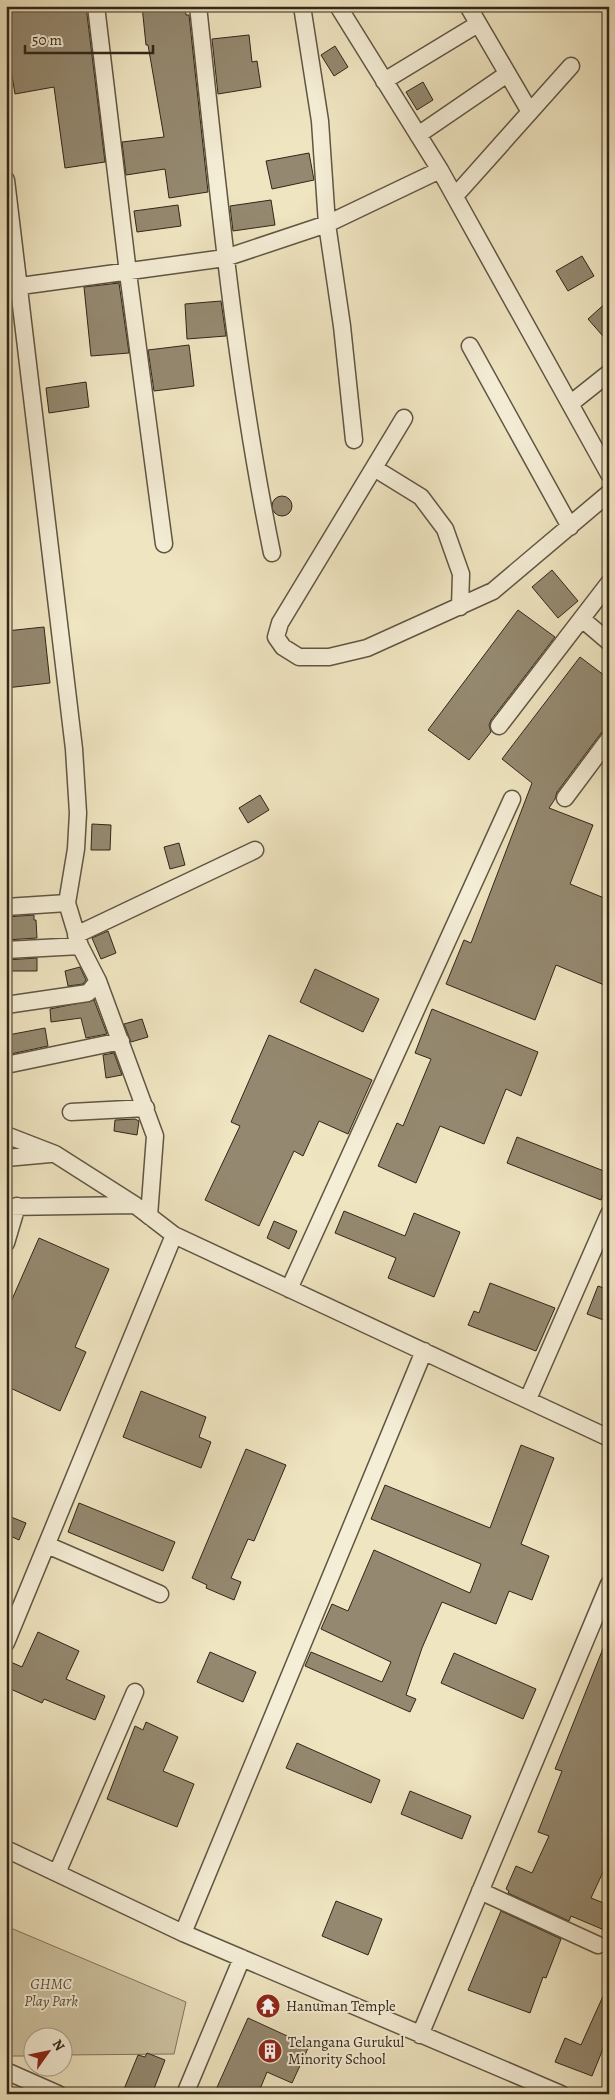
<svg xmlns="http://www.w3.org/2000/svg" width="615" height="2100" font-family="Alegreya,serif">
<rect width="100%" height="100%" fill="#efe5c1"/>
<filter id="stains"><feTurbulence type="fractalNoise" baseFrequency=".004" numOctaves="4"/><feColorMatrix values="0 0 0 0 .2 0 0 0 0 .09 0 0 0 0 .02 0 0 0 .5 -.17"/></filter>
<radialGradient id="worn" r=".72"><stop offset=".6" stop-color="#630" stop-opacity="0"/><stop offset="1" stop-color="#630" stop-opacity=".3"/></radialGradient>
<path fill="#cfc5a4" stroke="#80765e" d="M6,1926L186,2002L174,2054L63,2055L62,2038H32V2056H6Z"/>
<path fill="#948970" stroke="#312619" d="M6,6H86L105,162L65,168L54,87L15,94L10,64L6,65Z
M142,6H185L186,15H189L208,192L169,198L165,169L126,175L122,142L164,137L148,45H146Z
M249,35L252,62L257,61L261,87L218,94L212,39Z
M335,46L348,67L334,76L321,55Z
M423,82L433,100L417,110L406,92Z
M309,153L314,180L272,189L266,161Z
M271,200L275,225L233,231L230,206Z
M178,205L181,226L137,232L134,211Z
M582,256L594,276L568,291L556,271Z
M119,283L129,353L91,356L84,287Z
M609,300V343L588,319Z
M221,301L226,336L187,339L185,304Z
M189,345L194,386L154,391L148,350Z
M86,382L89,407L49,413L46,388Z
M272 506a10 10 0 1 1 20 0a10 10 0 1 1-20 0Z
M552,570L578,601L558,618L532,587Z
M518,610L555,637L491,720L489,725L491,732L469,760L428,730Z
M44,627L50,683L6,688V631Z
M580,657L609,679V729L601,733L557,792L555,799L549,808L593,825L570,884L609,900V987L556,965L535,1020L446,984L464,940L471,943L532,783L502,759Z
M260,795L269,810L248,823L239,808Z
M92,824L111,825L110,850H91Z
M179,843L185,865L170,869L164,847Z
M34,915V920H36L37,938L6,940V917Z
M108,931L116,953L101,959L92,938Z
M37,958V971H6V960Z
M80,967L86,980L83,984L68,986L65,971Z
M315,969L379,999L363,1032L300,1002Z
M94,1000L107,1034L86,1038L81,1018L51,1022L50,1009Z
M432,1009L538,1052L521,1096L506,1089L484,1144L440,1126L416,1183L378,1166L397,1123L403,1126L431,1059L415,1053Z
M142,1019L148,1037L131,1042L124,1024Z
M45,1028L48,1046L6,1055L8,1035Z
M269,1035L372,1080L348,1134L319,1121L303,1156L294,1151L259,1226L205,1200L240,1126L231,1122Z
M114,1053L122,1075L106,1078L103,1055Z
M135,1119L139,1121L137,1135L114,1131L115,1120Z
M517,1137L609,1173V1180L601,1200L507,1163Z
M344,1211L405,1236L414,1213L460,1232L434,1297L388,1278L396,1258L335,1233Z
M274,1221L297,1231L289,1249L267,1238Z
M39,1238L109,1269L75,1347L86,1352L60,1411L6,1386V1313Z
M490,1283L555,1308L536,1351L468,1325L474,1311L479,1313Z
M598,1286L609,1290V1322L587,1314Z
M141,1391L206,1417L199,1437L211,1442L201,1468L123,1437Z
M521,1445L554,1458L521,1544L549,1556L532,1600L509,1591L496,1624L442,1602L422,1648L406,1695L416,1699L410,1712L305,1666L311,1652L382,1682L391,1662L321,1629L332,1604L348,1611L374,1550L470,1593L481,1564L371,1519L385,1485L490,1528Z
M246,1449L286,1465L254,1541L248,1539L231,1578L241,1582L234,1600L206,1588L207,1585L192,1578Z
M79,1503L175,1542L163,1571L68,1532Z
M6,1515L26,1523L19,1540L6,1534Z
M38,1632L79,1651L66,1679L105,1696L95,1720L44,1699L42,1703L6,1687V1660L22,1667Z
M608,1636L609,1859L591,1898L609,1905V1932L571,1916L569,1921L508,1893L509,1891L506,1889L516,1866L532,1873L549,1836L538,1832L562,1771L555,1769Z
M210,1652L256,1672L243,1702L197,1682Z
M454,1653L536,1689L523,1719L441,1683Z
M146,1722L178,1737L163,1771L194,1784L177,1827L107,1799L135,1726L143,1730Z
M297,1743L380,1780L371,1803L286,1768Z
M410,1791L471,1816L462,1839L401,1814Z
M336,1901L382,1919L368,1955L322,1936Z
M501,1911L561,1939L546,1978L543,1977L530,2013L468,1990Z
M609,1983V2034L592,2076L555,2062L565,2038L581,2045Z
M248,2018L309,2046L292,2083L267,2072L258,2094H214Z
M147,2053L165,2060L152,2094H122L138,2055L145,2057Z"/>
<g fill="none" stroke-linecap="round" stroke-linejoin="round">
<defs>
<path id="minor" d="M96,6L128,273L164,544
M198,6C218,189 235,373 272,553
M302,6L320,121L327,224L342,326L354,440
M338,6L440,170L609,474
M468,6L530,112
M384,81L478,24
M418,135L507,74
M6,180L74,749L78,813L76,849L67,903L80,946L98,981L155,1136L149,1216
M455,196L571,66
M6,288L225,258L327,224L440,170
M470,346L570,527
M570,404L609,373
M404,418L280,623L276,637L283,647L299,657H329L367,648L493,591L609,493
M374,468L421,497L445,529L461,574L460,607
M582,619L609,642
M499,726L609,583
M565,798L609,739
M6,907L67,903
M76,935L255,850
M6,950L80,946
M6,1005L88,993L98,981
M6,1065L121,1041
M71,1112L146,1108
M6,1135L55,1154L135,1205L174,1235L609,1438
M6,1158L50,1154
M6,1207L135,1205
M6,1243L17,1206
M289,1289L512,799
M528,1399L609,1214
M47,1545L160,1594
M6,1643L174,1235
M6,1849L183,1933L561,2094
M57,1873L135,1692
M480,1891L598,1945
M183,1933L424,1351
M420,2035L609,1584
M6,2071L58,2094
M185,2094L242,1958"/>
</defs>
<use href="#minor" stroke="#605643" stroke-width="19"/>
<use href="#minor" stroke="#f5eed7" stroke-width="16"/>
</g>
<defs>
<symbol id="temple-disc" viewBox="-11 -11 22 22"><circle r="9.5" fill="#8f2418" stroke="#f5eed7"/><path d="M0-6L5-2H3V0L6.5 2.5H4V6H1.5V3h-3V6H-4V2.5H-6.5L-3 0V-2H-5Z" fill="#fff"/></symbol>
<symbol id="building-disc" viewBox="-11 -11 22 22"><circle r="9.5" fill="#8f2418" stroke="#f5eed7"/><path d="M-4-6H4V6H1V3H-1V6H-4ZM-2.5-4.3h1.7v1.8h-1.7ZM.8-4.3h1.7v1.8H.8ZM-2.5-1h1.7V.8h-1.7ZM.8-1h1.7V.8H.8Z" fill="#fff"/></symbol>
</defs>
<g fill-rule="evenodd">
<use href="#temple-disc" x="254" y="1992" width="28" height="28"/>
<use href="#building-disc" x="256" y="2037" width="28" height="28"/>
</g>
<g text-anchor="middle" stroke-width="4" stroke-linejoin="round" paint-order="stroke">
<g font-size="15" font-style="italic" fill="#584e3c" stroke="#f5eed7">
<text x="51" y="1989">GHMC<tspan x="51" dy="17">Play Park</tspan></text>
</g>
<g font-size="15" fill="#312619" stroke="#f5eed7" text-anchor="start">
<text x="286" y="2011">Hanuman Temple</text>
<text x="288" y="2047">Telangana Gurukul<tspan x="288" dy="17">Minority School</tspan></text>
</g>
</g>
<rect width="615" height="2100" fill="none" stroke="#efe5c1" stroke-width="25"/>
<rect x="8" y="8" width="600" height="2085" fill="none" stroke="#312619" stroke-width="2.5"/>
<rect x="12" y="12" width="590" height="2075" fill="none" stroke="#312619"/>
<g transform="translate(48 2052) rotate(57)"><circle r="24" fill="#f5eed7" stroke="#a79e8b"/>
<path d="M0-4L9 19L0 12L-9 19Z" fill="#8f2418"/>
<text y="-8" font-size="14" font-weight="bold" text-anchor="middle" fill="#312619">N</text>
</g>
<path d="M25 45v8h128v-8" fill="none" stroke="#312619" stroke-width="2.5"/>
<text x="32" y="45" font-size="15" fill="#312619" stroke="#f5eed7" stroke-width="4" paint-order="stroke">50 m</text>
<rect width="100%" height="100%" filter="url(#stains)"/>
<rect width="100%" height="100%" fill="url(#worn)"/>
</svg>
